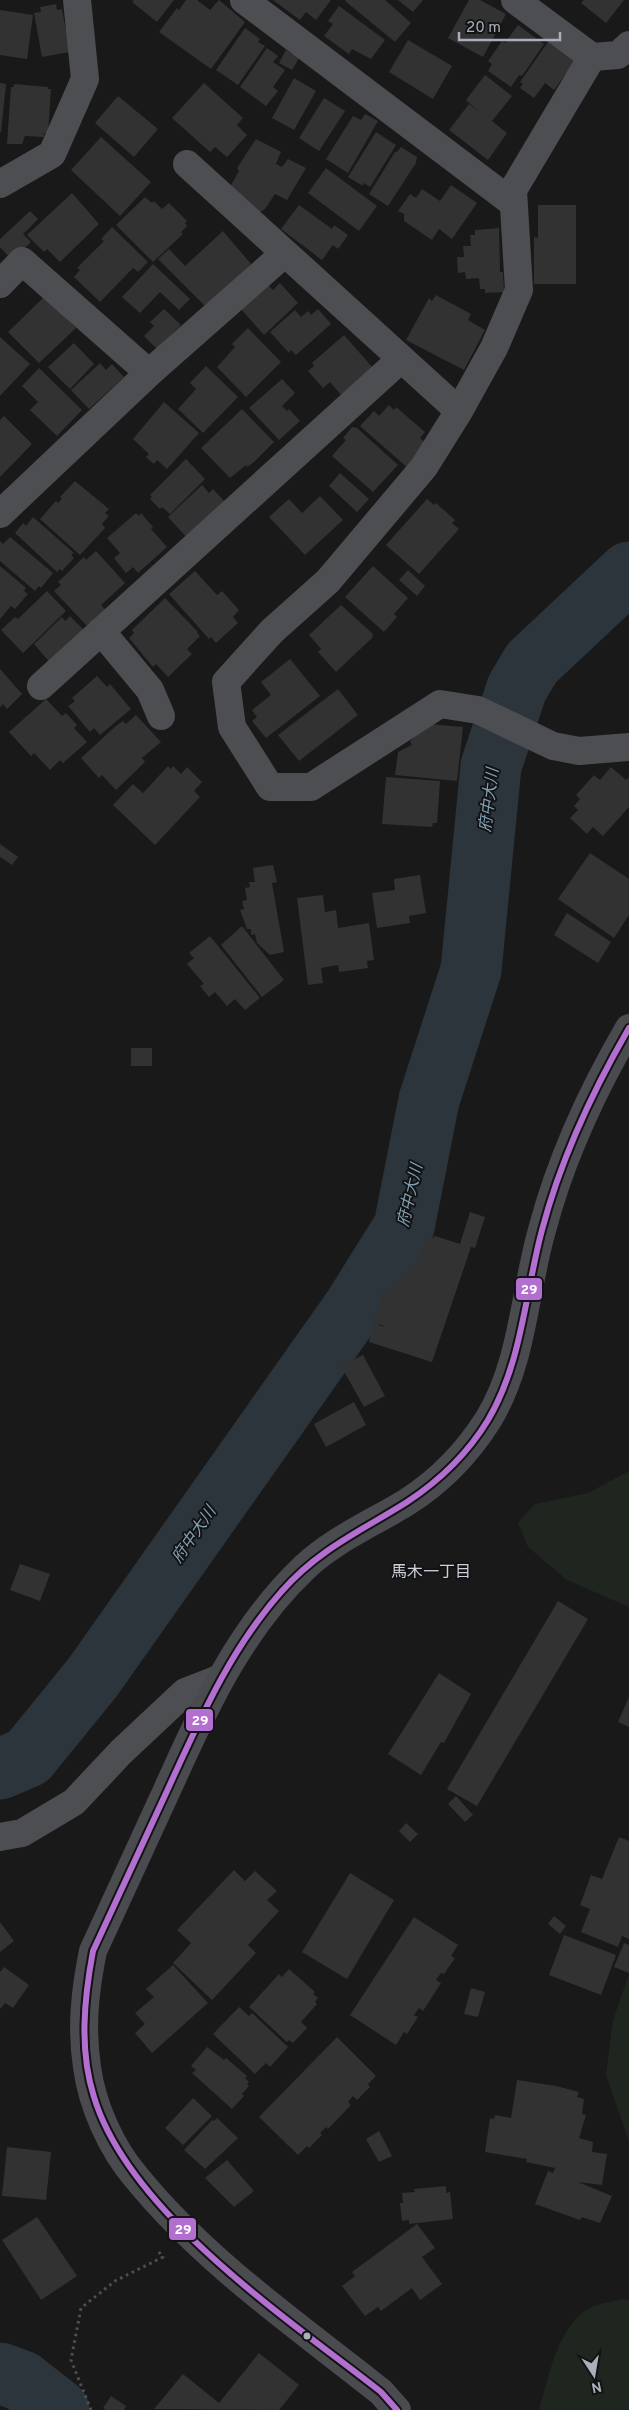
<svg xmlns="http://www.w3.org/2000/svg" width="629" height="2410" font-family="Overpass,'Noto Sans JP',sans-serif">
<rect width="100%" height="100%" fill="#191919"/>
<path fill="#1f261f" d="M629,1471V1607L567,1580L528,1547L518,1523L535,1504L588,1493Z
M629,1974V2141L606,2075L613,2020Z
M624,2299L629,2300V2410H539C550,2375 558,2319 597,2305C606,2302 615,2301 624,2299Z"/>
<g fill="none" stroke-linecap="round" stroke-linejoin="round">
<path stroke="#2c353b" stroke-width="61" d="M0,1769L28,1757L93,1677L354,1307L404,1227L429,1100L471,970L491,766L517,688L532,663L629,572
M0,2373L22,2381L59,2410"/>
</g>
<path fill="#323233" d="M134,0H174L157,22L132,2Z
M186,0H197L210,10L219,0L245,22L211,69L159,32L177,8L179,10Z
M273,0H331L316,20L306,12L300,20Z
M346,0H385L411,23L395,42L345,1Z
M398,0H423L413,12Z
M469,0H480L506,14L483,57L448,38Z
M584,0H624L606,23L581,3Z
M56,4L57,10L62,9L70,52L42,57L34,13L41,12L40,7Z
M339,6L385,40L371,59L352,49L349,54L324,36L333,24L328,21Z
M0,10L33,15L27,59L0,55Z
M518,25L544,44L522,76L519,75L511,87L488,71L492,64L488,61L502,41L505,43Z
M245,28L260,39L258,42L265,46L238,85L216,70Z
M550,39L577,58L554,90L545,83L534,98L520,88L523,84L520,82Z
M408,40L452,66L433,99L389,72Z
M267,48L278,56L273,62L285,70L273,87L278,91L266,106L240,87Z
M286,50L299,58L292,70L279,63Z
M485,75L512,96L492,121L507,133L488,160L449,130L469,104L480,113L466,100Z
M294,78L316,91L294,130L272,118Z
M0,83L6,84L1,132H0Z
M204,83L243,118L237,125L247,135L227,157L215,147L210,152L172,118Z
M14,84L48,87V89H51L48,134L44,133V137L25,136L22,144H7L11,87H14Z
M118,96L158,129L134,157L95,123Z
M324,98L345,111L319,151L299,138Z
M365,114L378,121L348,173L326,159L353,116L361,120Z
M376,132L396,145L370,187L364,183L363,186L348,177Z
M101,137L151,182L120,216L71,170Z
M256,139L281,152L276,164L282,167L288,159L306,168L287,200L275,194L265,209L259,213L231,185L239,171L237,168Z
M401,147L417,157L416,163L388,206L369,194L395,152H397Z
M326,168L377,206L359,231L308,193Z
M451,185L477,203L452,239L439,229L432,240L404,221V214L398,211L410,194L416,198L422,189L440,201Z
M72,193L99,224L60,262L47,249L44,252L27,235Z
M145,197L152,203L154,201L162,209L169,203L187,221L185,223L187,226L181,232L183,234L153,262L116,225Z
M299,205L332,229L334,225L348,235L338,249L333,245L322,260L281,229Z
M538,205H576V284H534V237L538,238Z
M30,211L38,219L23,234L31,242L12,260L0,247V239Z
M112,227L148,262L138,272L133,268L100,302L74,277L80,270L77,268L104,241L101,239Z
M499,228L500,272H503L504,292L485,293V289H480L479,278L466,279L465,272L458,273L457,257H464L463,246H471L470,235H475V230Z
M223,231L251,264L206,307L158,259L169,249L185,266Z
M153,264L190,299L179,310L160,292L140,313L122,297Z
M266,283L273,290L280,283L298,303L264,335L240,308Z
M436,295L471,314L468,320L485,330L464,370L406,340L429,298L432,301Z
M45,296L76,328L39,363L8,332Z
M164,309L181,325L157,349L144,336L154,326L150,322Z
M318,309L331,324L296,355L291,350L289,353L270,332L295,310L301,317L308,311L311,315Z
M248,328L281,362L246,397L217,367L235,347L232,344Z
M344,335L373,368L342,396L330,382L323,388L308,371L314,366L312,363Z
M0,337L30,364L0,396Z
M74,343L94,364L70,389L48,367Z
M100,363L106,370L112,364L124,377L89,409L71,390Z
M206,366L238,397L203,433L178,409L196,389L190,383Z
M39,368L82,410L57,436L30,410L38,402L22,386Z
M282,379L295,393L282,406L287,411L289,409L300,421L279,440L249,408Z
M164,402L199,433L167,469L157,460L154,464L146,457L149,454L133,439Z
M389,405L394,410L396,407L425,432L420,438L429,446L409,469L360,426L374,411L379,416Z
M242,409L274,442L254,462L247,467L246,465L230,478L201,448Z
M4,416L32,444L0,477V420Z
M352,427L357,428L398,465L373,492L332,456L346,440L343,438Z
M186,459L205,479L170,514L162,507L160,509L150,499L152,497L150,495Z
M340,473L369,499L357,512L329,486Z
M75,481L109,509L105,513L109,516L102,524L105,528L80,555L40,519L56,501L58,503L62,499L60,497Z
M202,485L209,493L213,489L225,502L190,541L168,517Z
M320,496L343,520L305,555L269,517L289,499L302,513Z
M427,499L434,505L436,503L455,520L452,523L459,529L419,574L386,545Z
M136,513L139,516L141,513L153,527L151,529L167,547L138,573L133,567L126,573L114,558L120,553L107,538Z
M33,517L74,553L71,555L74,558L62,571L60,569L57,572L15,533L23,523L26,526Z
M10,537L53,573L41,588L39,586L35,591L0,561V541L3,544Z
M96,551L125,583L101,605L106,610L88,627L54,591L61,585L58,582L84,557L86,560Z
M0,566L26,588L24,591L28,594L15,609L11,606L0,619Z
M373,566L408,598L394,614L397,617L384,632L345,597Z
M408,570L425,586L417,596L399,580Z
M195,571L217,595L222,591L239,610L233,617L238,623L216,643L211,637L209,639L169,594Z
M47,591L66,611L23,653L1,630L15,617L18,619Z
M165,598L198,632L197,633L200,636L187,649L192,654L168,677L156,664L153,667L129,638L134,633L132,630Z
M341,605L373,634L372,638L336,672L318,652L321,649L309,635Z
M70,616L85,631L52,665L34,644L62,617L65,621Z
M290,659L320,696L266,738L252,721L257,717L252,710L271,695L261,682Z
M0,669L22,694L7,709L3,704L0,707Z
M97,676L107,687L110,684L131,709L100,735L94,728L90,732L68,706L75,701L72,698Z
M338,689L358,715L299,761L278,735Z
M46,699L62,716L66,713L77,725L74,728L87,742L63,763L60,760L50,770L34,753L31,756L9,732Z
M136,715L161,742L142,758L145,762L116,790L102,775L99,778L81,758L117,725L123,721L126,724Z
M429,724L463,727L457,781L395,775L398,752L412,745L410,741Z
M168,766L171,769L173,766L181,774L187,767L202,782L194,791L200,797L155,845L113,805L133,784L143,793Z
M611,767L626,780L629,777V807L603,836L593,827L587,834L570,818L578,810L574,806L580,799L576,795L594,775L600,780Z
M386,777L440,781L437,823H433L432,827L382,824Z
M0,844L18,857L12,865L0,857Z
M590,853L629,879V915L614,938L558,899Z
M273,865L277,882L272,883L284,952L270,955L257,943L255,934L251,935V929H247L240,910L244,909L242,901L247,900L245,888L250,887L249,882H255L253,868Z
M420,875L426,913L409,916L410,923L377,928L372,893L395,890L394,879Z
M323,895L325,912L336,910L338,928L369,923L374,960L367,961L368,968L339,972L338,965L321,968L323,983L308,985L297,898Z
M567,913L611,942L598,963L554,935Z
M242,926L284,980L262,997L221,945Z
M210,936L260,998L245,1010L235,999L227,1006L215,992L209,997L200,986L204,984L187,964L194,958L189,953Z
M131,1048H152V1066H131Z
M470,1212L485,1217L475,1248L471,1247L432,1362L369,1342L374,1324L386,1327L374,1322L383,1294L415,1266L420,1250L435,1236L460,1244Z
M363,1355L385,1396L364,1407L341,1366Z
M354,1402L366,1425L326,1447L314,1424Z
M20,1564L50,1574L40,1601L10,1590Z
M558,1601L588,1619L477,1806L447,1789Z
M439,1673L471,1694L444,1743L441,1742L421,1775L388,1754Z
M629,1697V1727L618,1722Z
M456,1796L473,1815L465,1822L448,1804Z
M406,1823L418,1834L410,1842L399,1831Z
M619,1837L629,1841V1939L622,1936L618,1947L581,1932L590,1909L580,1905L591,1875L602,1879Z
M234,1870L245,1881L255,1871L277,1891L267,1900L279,1911L248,1945L256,1953L212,2000L173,1963L191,1943L177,1930Z
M350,1873L394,1900L347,1979L302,1952Z
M554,1916L566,1926L560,1934L548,1924Z
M414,1917L458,1945L451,1956L455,1958L444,1974L441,1973L436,1980L441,1983L423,2011L419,2008L414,2015L418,2017L407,2034L404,2032L396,2045L350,2015Z
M0,1922L14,1941L0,1952Z
M564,1935L616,1955L601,1995L549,1975Z
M624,1943L629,1945V1973L614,1967Z
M173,1965L208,2003L152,2053L135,2033L145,2024L135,2013L154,1997L146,1989Z
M4,1967L29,1985L13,2008L5,2003L0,2009V1972Z
M289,1969L315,1992L313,1994L318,1998L315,2002L317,2004L301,2022L307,2028L293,2043L289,2040L287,2042L249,2007L279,1974L282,1977Z
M471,1988L485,1992L478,2017L464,2014Z
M239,2007L249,2016L252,2013L288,2047L270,2067L266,2063L255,2074L213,2034Z
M337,2037L376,2076L368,2084L370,2087L357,2100L353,2096L348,2102L351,2105L328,2129L326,2127L320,2133L322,2135L309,2148L307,2146L298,2155L259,2117Z
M207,2047L224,2060L226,2058L247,2076L245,2078L249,2082L247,2084L249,2086L242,2094L244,2096L232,2109L192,2073L196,2070L191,2066Z
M517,2080L556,2086L579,2092L577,2097L584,2099L582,2114L586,2115L579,2138L593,2142L592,2152L607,2154L602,2185L578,2182L612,2196L600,2223L582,2217L580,2220L535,2204L548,2171L553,2173L555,2168L526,2162L527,2159L485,2152L490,2118L494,2119L495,2115L511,2118Z
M193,2098L212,2116L183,2145L165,2128Z
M217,2118L238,2138L205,2169L184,2150L212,2120L214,2121Z
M379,2131L392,2156L379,2162L366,2139Z
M7,2147L51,2152L46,2200L2,2196Z
M227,2160L254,2191L234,2207L205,2178Z
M446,2186V2193L450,2192L453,2219L409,2224V2220L402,2221L400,2203H403L402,2193L415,2192L414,2189Z
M37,2217L77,2276L41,2300L2,2240Z
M417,2224L435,2248L422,2257L442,2284L420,2300L412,2288L381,2311L378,2307L365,2316L342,2286L355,2276L352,2272Z
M259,2353L299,2385L279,2410L154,2409L183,2374L219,2403Z
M111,2396L126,2406L124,2410H106L103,2408Z"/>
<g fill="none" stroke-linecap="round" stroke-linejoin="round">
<path stroke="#4f5054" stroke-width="3" stroke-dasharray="2.5 4" stroke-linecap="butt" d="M91,2410L71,2360L81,2308L115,2281L163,2257L158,2251"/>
<path stroke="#4d4e52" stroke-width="28" d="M244,0L513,203
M515,0L592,57
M629,45L618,55L592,57L513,190L519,290L494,348L459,411L424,467L328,581L272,631L226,682L232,727L270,787H311L440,704L478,710L553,746L579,751L629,747
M187,164L285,253
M0,184L52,154L85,79L77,0
M0,284L22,261L149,373
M0,514L149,373L285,253L459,411
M101,631L150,690L161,716
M41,686L401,359
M0,1837L22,1833L74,1802L121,1752L185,1692L221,1678"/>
<path stroke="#4a4b4e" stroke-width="28" d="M397,2410L381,2392C297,2325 204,2261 136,2177C111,2148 92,2105 87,2067C81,2027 85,1990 93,1951C118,1897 142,1844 167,1790C203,1710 240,1628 305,1567C333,1540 375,1522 407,1502C440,1481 467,1453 488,1420C523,1363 524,1293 542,1230C561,1158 591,1093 629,1028"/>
<defs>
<path id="bus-1" d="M397,2410L381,2392C288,2319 129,2213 94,2097C79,2050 84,1999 93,1951C118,1898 142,1844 167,1791C199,1721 230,1649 282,1591C319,1549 361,1531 407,1502C439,1481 468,1453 488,1420C522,1363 525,1293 542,1230C561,1158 592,1092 629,1028"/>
</defs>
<use href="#bus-1" stroke="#131315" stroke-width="10"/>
<use href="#bus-1" stroke="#b36fd0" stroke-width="6"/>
</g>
<circle fill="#aab0ba" stroke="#131315" stroke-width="2" cx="307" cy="2336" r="4.5"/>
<g text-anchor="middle" stroke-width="4" stroke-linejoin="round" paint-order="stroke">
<g font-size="16" font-style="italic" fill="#81a2b4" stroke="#131315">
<text transform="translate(488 800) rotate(-83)" y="6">府中大川</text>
<text transform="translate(409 1195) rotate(-77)" y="6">府中大川</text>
<text transform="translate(193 1534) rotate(-55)" y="6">府中大川</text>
</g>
<g font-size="16" fill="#cbcfd6" stroke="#131315">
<text x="431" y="1577">馬木一丁目</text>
</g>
</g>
<g stroke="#131315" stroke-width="2">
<rect x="515" y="1277" width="28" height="24" rx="5" fill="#b36fd0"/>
<rect x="185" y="1708" width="29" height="24" rx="5" fill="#b36fd0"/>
<rect x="168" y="2217" width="29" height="24" rx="5" fill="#b36fd0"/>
</g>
<g font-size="14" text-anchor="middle" font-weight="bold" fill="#fff">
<text x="529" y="1294">29</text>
<text x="200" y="1725">29</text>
<text x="183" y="2234">29</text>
</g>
<g transform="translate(594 2375) rotate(168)" stroke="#131315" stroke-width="4" paint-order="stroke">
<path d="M0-4L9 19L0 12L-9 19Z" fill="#aab0ba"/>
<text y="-8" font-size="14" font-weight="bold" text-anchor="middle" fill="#aab0ba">N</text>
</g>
<path d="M459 32v8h101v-8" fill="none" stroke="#aab0ba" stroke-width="2.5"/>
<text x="466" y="32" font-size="15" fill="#aab0ba" stroke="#131315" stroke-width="4" paint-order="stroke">20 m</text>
</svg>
